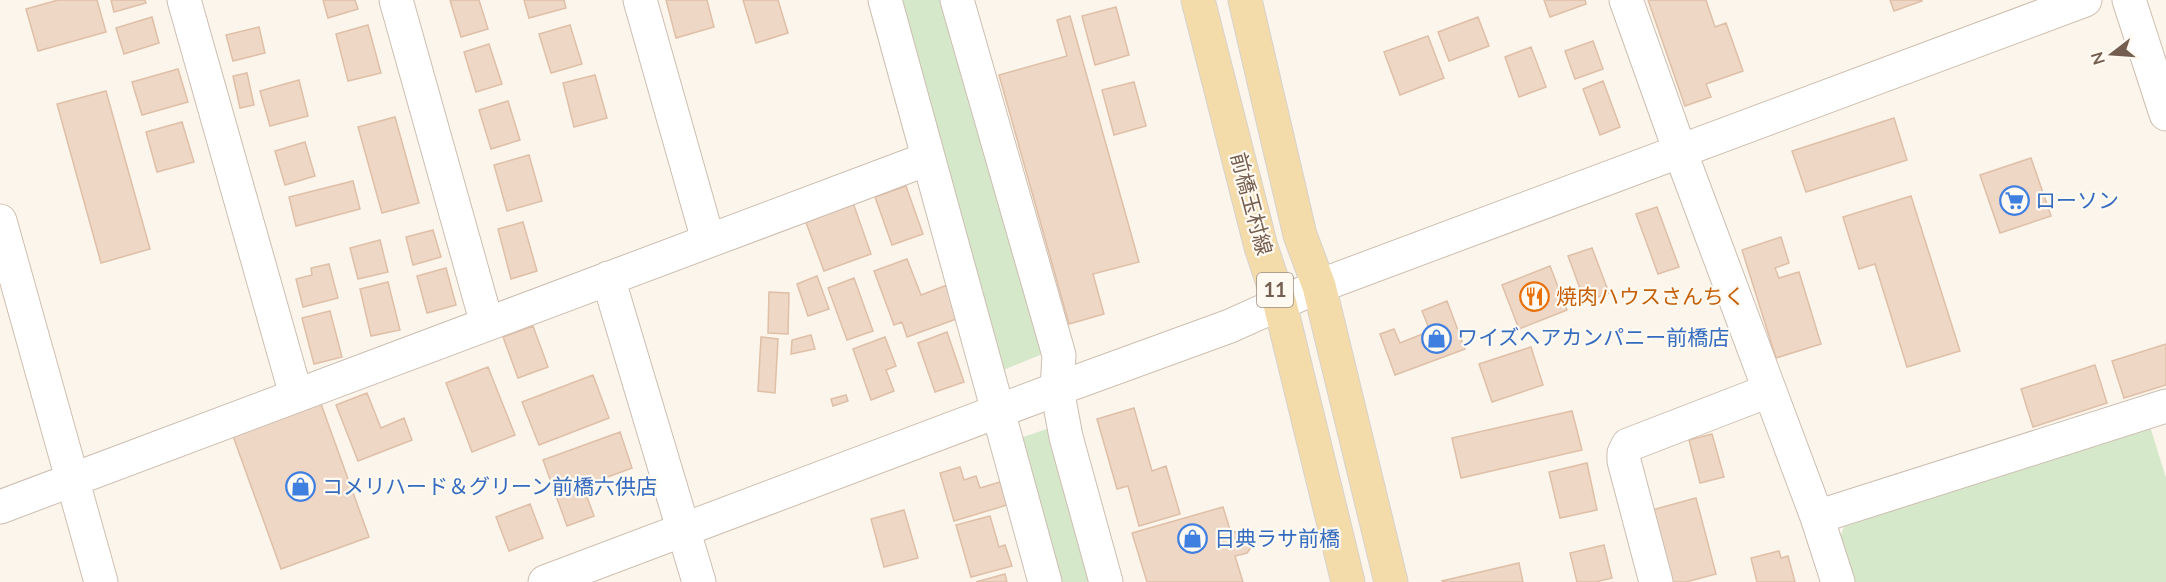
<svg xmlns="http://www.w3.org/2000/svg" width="2166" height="582" font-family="Lato,'Noto Sans JP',sans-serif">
<rect width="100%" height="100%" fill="#fbf5eb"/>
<path fill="#d5e8ca" d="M899,0H946L1045,353L1001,371Z
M2149,423L2166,478V582H1854L1839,541L1844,527Z
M1050,428L1093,582H1059L1020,438Z"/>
<path fill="#eed7c5" stroke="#dfbfa7" stroke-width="1.5" d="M58,0H97L106,32L38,51L26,9Z
M111,0H145L146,3L114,12Z
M323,0H355L358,9L328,18Z
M450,0H479L488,29L461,37Z
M524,0H564L566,8L529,18Z
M666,0H707L714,27L676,38Z
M743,0H778L788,33L756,43Z
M1544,0H1585L1586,4L1550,17Z
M1648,0H1706L1715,27L1726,23L1743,71L1706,84L1711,97L1685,106Z
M1890,0H1921L1922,1L1894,11Z
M1116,7L1129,55L1095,65L1082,16Z
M1070,16L1139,262L1093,274L1104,314L1069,324L999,75L1067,56L1057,20Z
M152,17L159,43L124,54L116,28Z
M1478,17L1489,46L1449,61L1438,32Z
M368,25L381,73L348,81L336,34Z
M570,25L582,64L551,73L539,34Z
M259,27L265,53L233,61L226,35Z
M1428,36L1444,78L1400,95L1384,52Z
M1593,41L1603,69L1575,79L1565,51Z
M489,44L502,84L476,92L464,52Z
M1531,47L1546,87L1519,97L1505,57Z
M178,69L188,102L142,115L132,82Z
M247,73L254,105L240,108L233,76Z
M595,75L607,118L574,127L563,83Z
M299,80L308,116L270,126L260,91Z
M1603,81L1620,127L1600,135L1583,89Z
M1134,82L1146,126L1114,135L1102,90Z
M106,91L150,249L101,263L57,104Z
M508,101L520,140L491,149L479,110Z
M395,117L419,203L382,213L358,127Z
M1894,118L1907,160L1806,192L1792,151Z
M182,122L194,162L157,172L146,132Z
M305,142L315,176L285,185L275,151Z
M529,155L542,201L507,211L494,165Z
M2031,158L2051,216L2000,233L1980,175Z
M353,181L360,209L296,226L289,197Z
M906,186L923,234L892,245L875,197Z
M1911,196L1960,351L1907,367L1875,264L1859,269L1843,217Z
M852,200L871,254L824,271L804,217Z
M1657,207L1679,267L1658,274L1636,214Z
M523,222L537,271L511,279L498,229Z
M433,230L441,257L413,265L406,237Z
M1781,237L1789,263L1775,268L1779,278L1799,272L1821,344L1776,358L1742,250Z
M380,240L388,272L358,279L350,248Z
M1592,248L1609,293L1585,302L1568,256Z
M907,259L921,295L947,285L959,318L907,337L902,322L894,325L874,271Z
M329,264L338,298L303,307L296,279L312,275L311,268Z
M1550,266L1567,310L1519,329L1502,285Z
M446,268L456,305L427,313L417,276Z
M817,276L829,309L808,316L797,284Z
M854,278L873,331L847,340L828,288Z
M388,282L400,330L371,336L360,289Z
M769,292L789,293L788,334L768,333Z
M1447,301L1465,349L1395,375L1380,334L1394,329L1400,343L1430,331L1422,311Z
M330,311L342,357L314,364L302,318Z
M533,326L548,367L518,378L503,337Z
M947,332L964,382L935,392L918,343Z
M811,335L815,349L791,354L792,340Z
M761,337L778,339L775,393L758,391Z
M885,337L896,366L886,370L894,391L871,400L853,349Z
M2166,344V385L2124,398L2112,361Z
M1531,347L1543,385L1492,402L1479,364Z
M2095,365L2107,403L2033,427L2021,389Z
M488,367L515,435L472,452L446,383Z
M593,375L609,418L539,445L522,402Z
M367,393L381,428L404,418L412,440L358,461L336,405Z
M846,395L848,401L833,406L831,399Z
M321,404L369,537L281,569L233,436Z
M1134,408L1152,471L1166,466L1180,514L1139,526L1128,486L1117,489L1097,419Z
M1572,411L1582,450L1461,478L1452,438Z
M620,432L632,468L583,486L594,516L567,526L543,460Z
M1712,434L1724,477L1700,483L1689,440Z
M1587,463L1597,510L1560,518L1549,472Z
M960,467L964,480L976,476L980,488L1000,482L1007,505L954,521L940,473Z
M1696,498L1716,574L1686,582H1671L1652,510Z
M530,504L543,538L509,551L496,517Z
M1223,507L1231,533L1242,530L1249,533L1253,545L1247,553L1235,556L1243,582H1147L1132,533Z
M904,510L918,558L884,567L871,519Z
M990,516L999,547L1005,545L1012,566L971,577L956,525Z
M1604,545L1612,578L1596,582H1577L1570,553Z
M1779,551L1781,558L1788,556L1795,582H1757L1751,558Z
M1519,563L1523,582H1443L1442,581Z
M1005,574L1007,582H976Z"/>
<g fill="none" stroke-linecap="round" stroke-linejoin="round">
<defs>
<path id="street" d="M184,0L296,395
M396,0L487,324
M640,0L708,240
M885,0L1045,582
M957,0L1059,355L1057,389L1066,437L1106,582
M1626,0L1680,151L1817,517L1838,582
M608,278L699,582
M0,507L927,159
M1817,517L2166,406
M1656,582L1624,461V453L1628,445L1768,391"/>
<path id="secondary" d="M2129,0L2166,114
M0,221L101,582
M545,582L1057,389L1230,326L1319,286L2085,0"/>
<path id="primary" d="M1198,0L1261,247L1280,304L1348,582
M1245,0L1300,235L1319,286L1391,582"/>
</defs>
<use href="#street" stroke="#cdbeb1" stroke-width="35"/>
<use href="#secondary" stroke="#cfbfaf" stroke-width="35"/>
<use href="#primary" stroke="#d8d2ce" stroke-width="35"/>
<use href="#street" stroke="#fff" stroke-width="33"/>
<use href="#secondary" stroke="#fff" stroke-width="33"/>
<use href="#primary" stroke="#f3dbaa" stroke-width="33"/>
</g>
<defs>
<symbol id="supermarket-ring" viewBox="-11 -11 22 22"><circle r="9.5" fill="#fef9f1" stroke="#3f7fe0" stroke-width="1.5"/><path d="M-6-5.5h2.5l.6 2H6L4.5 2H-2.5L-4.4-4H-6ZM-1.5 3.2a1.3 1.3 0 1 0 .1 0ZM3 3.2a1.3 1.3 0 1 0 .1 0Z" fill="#3f7fe0"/></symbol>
<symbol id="restaurant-ring" viewBox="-11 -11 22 22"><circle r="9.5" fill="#fef9f1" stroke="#e8710a" stroke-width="1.5"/><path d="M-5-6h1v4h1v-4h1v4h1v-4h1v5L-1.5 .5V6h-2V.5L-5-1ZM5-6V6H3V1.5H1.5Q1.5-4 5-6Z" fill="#e8710a"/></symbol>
<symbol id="shop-ring" viewBox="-11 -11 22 22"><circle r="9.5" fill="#fef9f1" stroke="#3f7fe0" stroke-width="1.5"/><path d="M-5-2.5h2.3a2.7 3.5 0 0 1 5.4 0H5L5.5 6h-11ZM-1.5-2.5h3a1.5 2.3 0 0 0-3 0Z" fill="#3f7fe0"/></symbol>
</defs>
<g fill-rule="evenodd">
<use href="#supermarket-ring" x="1998" y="184" width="33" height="33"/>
<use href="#restaurant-ring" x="1518" y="280" width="33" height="33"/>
<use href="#shop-ring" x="1420" y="322" width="33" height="33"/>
<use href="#shop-ring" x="284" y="470" width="33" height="33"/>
<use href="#shop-ring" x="1176" y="522" width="33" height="33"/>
</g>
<g text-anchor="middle" stroke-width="4.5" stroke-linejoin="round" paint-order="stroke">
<rect fill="#fef9f1" stroke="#9d8c80" stroke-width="1.5" x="1257" y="273" width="36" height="34" rx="4.5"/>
<g font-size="20" font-weight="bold" fill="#745e50">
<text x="1275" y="297">11</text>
</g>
<g font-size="21" fill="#366cbe" stroke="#fef9f1" text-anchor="start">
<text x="2035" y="208">ローソン</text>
<text x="1457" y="345">ワイズヘアカンパニー前橋店</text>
<text x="322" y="494">コメリハード＆グリーン前橋六供店</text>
<text x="1214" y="546">日典ラサ前橋</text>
</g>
<g font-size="21" fill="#745e50" stroke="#fef9f1">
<text transform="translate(1251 204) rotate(75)" y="7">前橋玉村線</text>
</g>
<g font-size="21" fill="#c56008" stroke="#fef9f1" text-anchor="start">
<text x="1556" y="304">焼肉ハウスさんちく</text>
</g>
</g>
<g transform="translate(2112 54) rotate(253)" stroke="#fef9f1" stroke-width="4.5" paint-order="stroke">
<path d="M0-4.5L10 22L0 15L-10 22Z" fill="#745e50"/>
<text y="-9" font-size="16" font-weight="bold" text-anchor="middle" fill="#745e50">N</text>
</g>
</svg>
